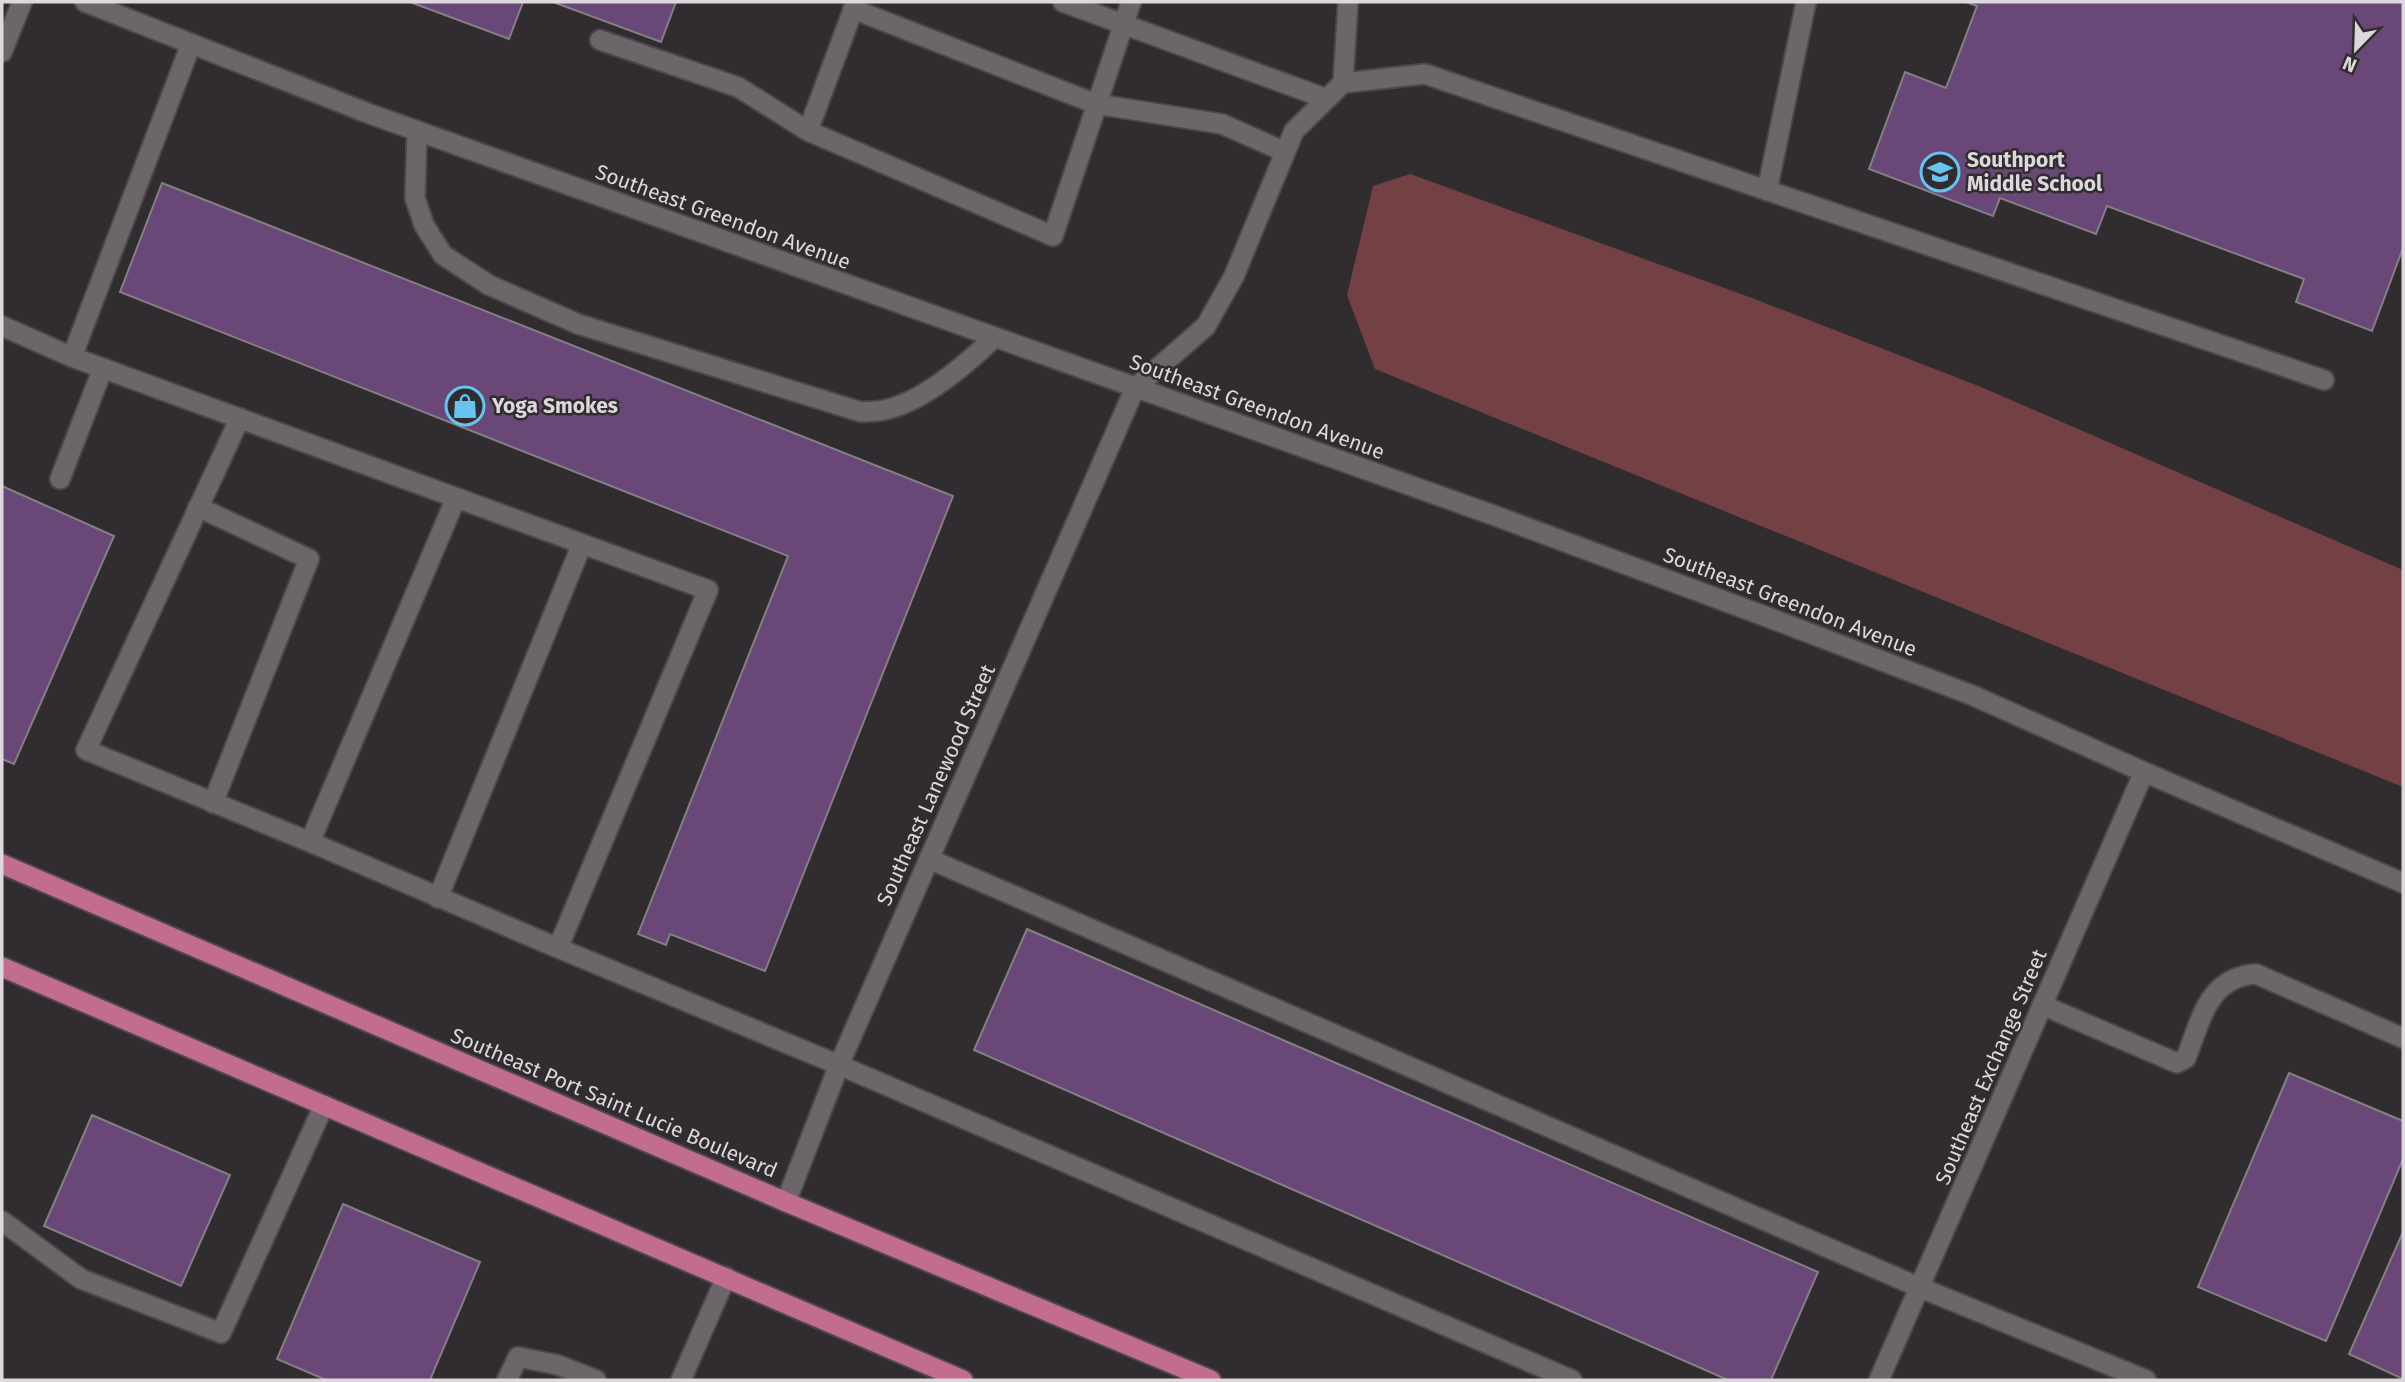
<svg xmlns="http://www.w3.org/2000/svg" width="2405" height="1382" font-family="'Fira Sans',sans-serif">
<rect width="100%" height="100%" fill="#312c30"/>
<path fill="#734143" d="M1410,174L1752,298L1981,387L2403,570V787L1375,369L1347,295L1373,186Z"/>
<path fill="#694878" stroke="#837f85" stroke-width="2" d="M410,2H523L509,39Z
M553,2H676L661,42Z
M1966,2H2403V248L2372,331L2296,302L2304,279L2107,206L2096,234L2000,198L1993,216L1869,169L1905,72L1946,88L1977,6Z
M162,183L953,496L765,971L670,934L666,945L638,934L788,556L120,292Z
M2,486L114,536L14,764L2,759Z
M1027,929L1818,1272L1771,1380H1728L974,1050Z
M2289,1073L2403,1121V1159L2326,1341L2198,1287Z
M92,1115L230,1175L181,1286L44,1226Z
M343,1204L480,1262L430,1380H326L277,1359Z
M2403,1232V1379L2349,1354Z"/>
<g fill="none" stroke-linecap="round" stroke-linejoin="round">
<defs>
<path id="service" d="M856,2L808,131L1053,236L1131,2
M1063,2L1327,99
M853,9L1096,104L1222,124L1285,152
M600,40L738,87L808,131
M1343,83L1348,2
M417,131L415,198L424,225L443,255L489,285L578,324L861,412C868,411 877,412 884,410C923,402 965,365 994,338
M1767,191L1806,2
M2,326L72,357L191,44
M72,357L708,590L558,948L839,1065L1572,1380
M1135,388L1206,326L1234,276L1294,131L1343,83L1425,74L2324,380
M240,418L86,750L310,842
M60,479L103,368
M456,498L310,842L558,948
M198,507L309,559L213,803
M929,859L1921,1288L2146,1380
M438,898L582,544
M2042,1005L2177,1063L2186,1058C2201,1020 2208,977 2256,974L2403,1038
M2,1221L81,1279L221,1333L324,1105
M507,1380L518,1357L558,1365L596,1380
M681,1380L726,1277"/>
<path id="minor" d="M85,2L370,114L1493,515L1770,618L1974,696L2144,772L2403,883
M786,1202L839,1065L1135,388
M1879,1380L2144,772"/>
<path id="tertiary" d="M2,52L22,2"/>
<path id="primary" d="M2,864L786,1202L1211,1380
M2,967L963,1380"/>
</defs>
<use href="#service" stroke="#4c474b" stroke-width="23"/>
<use href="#minor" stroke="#4c474b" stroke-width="23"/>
<use href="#tertiary" stroke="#4c474b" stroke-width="23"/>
<use href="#primary" stroke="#4c474b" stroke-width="23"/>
<use href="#service" stroke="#6c666a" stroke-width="19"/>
<use href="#minor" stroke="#6c666a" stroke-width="19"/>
<use href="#tertiary" stroke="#6c666a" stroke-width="19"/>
<use href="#primary" stroke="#c26c8f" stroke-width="19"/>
</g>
<defs>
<symbol id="school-ring" viewBox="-11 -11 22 22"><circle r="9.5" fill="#312c30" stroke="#67c4f0" stroke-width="1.5"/><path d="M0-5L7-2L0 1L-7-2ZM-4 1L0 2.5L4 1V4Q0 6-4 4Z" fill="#67c4f0"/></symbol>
<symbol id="shop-ring" viewBox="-11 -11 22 22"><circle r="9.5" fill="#312c30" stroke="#67c4f0" stroke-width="1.5"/><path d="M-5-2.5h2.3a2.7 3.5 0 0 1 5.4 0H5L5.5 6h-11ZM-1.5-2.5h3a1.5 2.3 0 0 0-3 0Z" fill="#67c4f0"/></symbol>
</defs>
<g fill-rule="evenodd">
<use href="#school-ring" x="1918" y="150" width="44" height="44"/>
<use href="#shop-ring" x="443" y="384" width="44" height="44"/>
</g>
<g text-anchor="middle" stroke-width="5" stroke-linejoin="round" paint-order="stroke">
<g font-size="21" font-weight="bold" fill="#dcd8db" stroke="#312c30" text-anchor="start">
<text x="1967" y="167">Southport<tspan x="1967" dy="24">Middle School</tspan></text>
<text x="492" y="413">Yoga Smokes</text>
</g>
<g font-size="21" fill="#dcd8db" stroke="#312c30">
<text transform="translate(723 217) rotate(20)" y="7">Southeast Greendon Avenue</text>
<text transform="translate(1257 407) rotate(20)" y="7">Southeast Greendon Avenue</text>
<text transform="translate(1790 602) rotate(21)" y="7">Southeast Greendon Avenue</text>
<text transform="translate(936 785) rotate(-66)" y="7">Southeast Lanewood Street</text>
<text transform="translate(1991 1067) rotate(-67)" y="7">Southeast Exchange Street</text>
<text transform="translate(614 1103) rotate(23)" y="7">Southeast Port Saint Lucie Boulevard</text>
</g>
</g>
<rect width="2405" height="1382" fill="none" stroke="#dcd8db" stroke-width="7"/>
<g transform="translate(2356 49) rotate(203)" stroke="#312c30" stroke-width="5" paint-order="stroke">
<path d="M0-5L12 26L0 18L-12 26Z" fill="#dcd8db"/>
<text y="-10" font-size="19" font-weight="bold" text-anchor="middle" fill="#dcd8db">N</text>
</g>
</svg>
